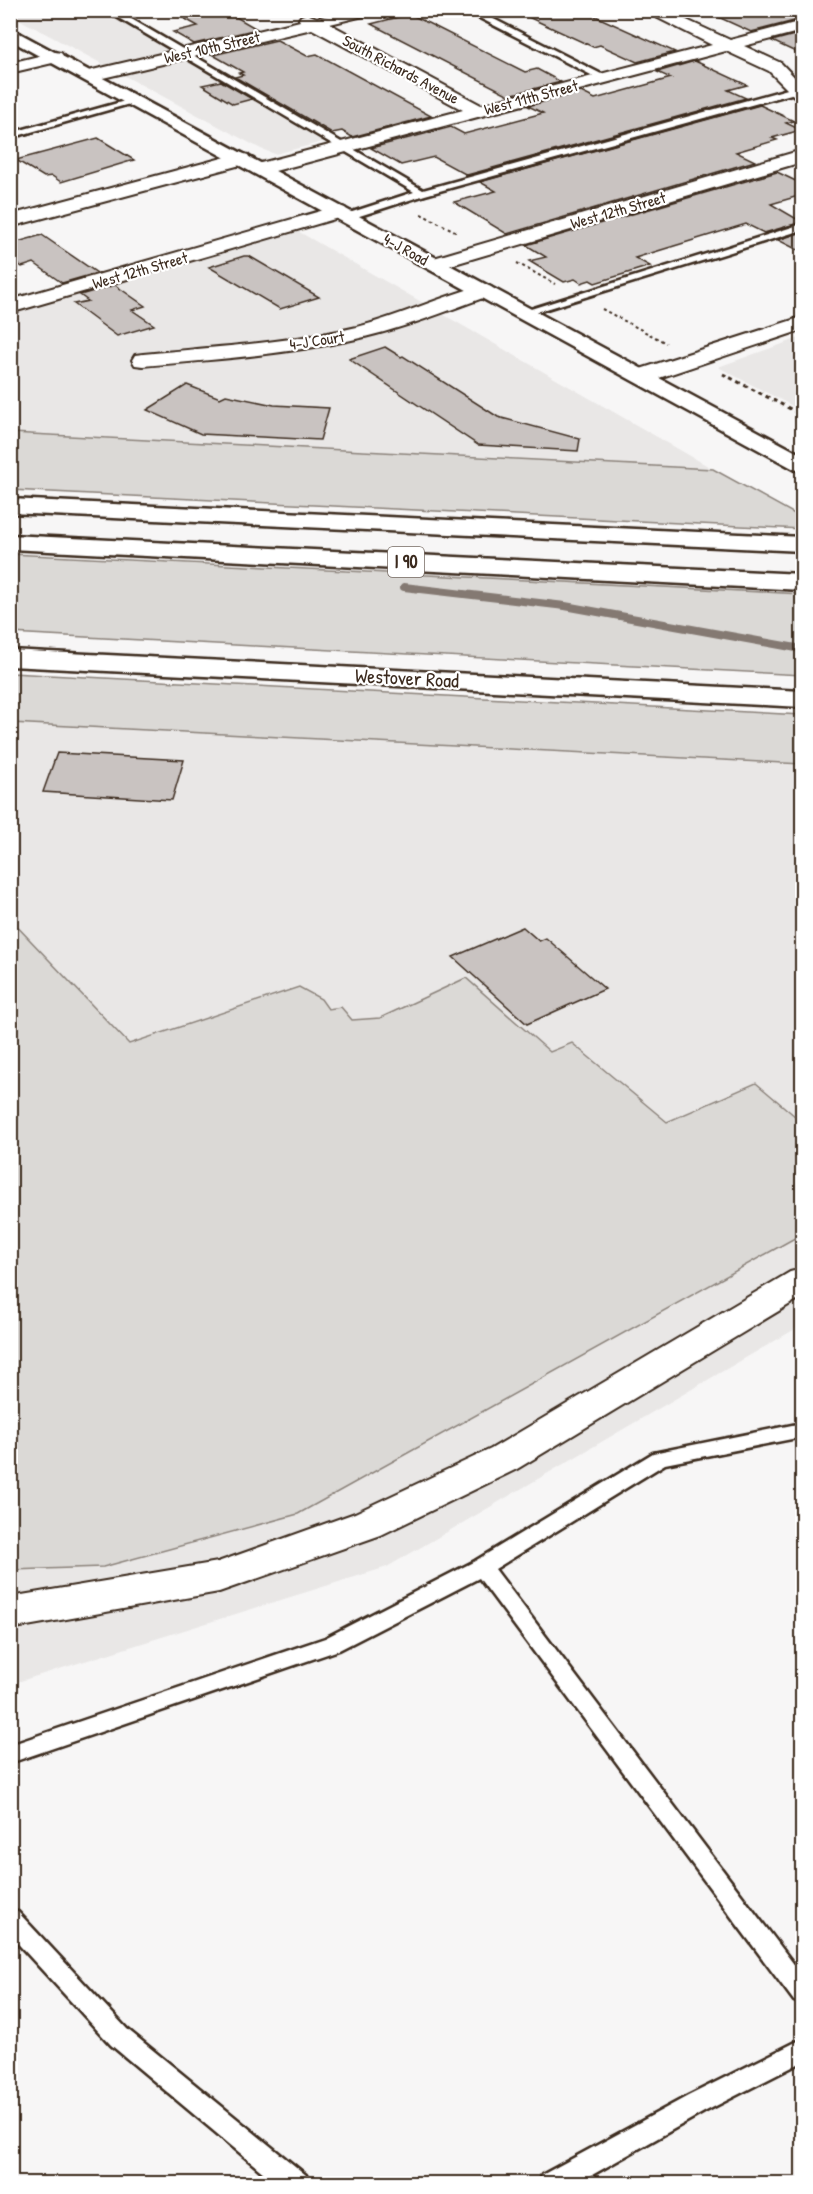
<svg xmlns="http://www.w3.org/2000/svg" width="813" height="2194" font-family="'Patrick Hand',sans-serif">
<rect width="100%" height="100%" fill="#f7f6f6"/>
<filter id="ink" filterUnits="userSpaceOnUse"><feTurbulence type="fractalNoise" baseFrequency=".0167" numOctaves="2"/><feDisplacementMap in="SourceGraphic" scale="12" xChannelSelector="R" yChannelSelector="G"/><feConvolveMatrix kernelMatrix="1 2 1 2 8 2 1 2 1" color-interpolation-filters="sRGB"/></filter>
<g filter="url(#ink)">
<path fill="#e9e7e6" d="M10,11H119L339,138L275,154L261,149L11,15Z
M294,229L713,469L11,433L10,312Z
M802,337V411L718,367Z
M10,723L802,764V1325L387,1567L11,1684Z"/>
<path fill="#dbd9d6" stroke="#8b827a" stroke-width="1.5" d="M11,433L713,469L802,518V529L11,490Z
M11,554L802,594V675L11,633Z
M11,673L802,715V764L11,723Z
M10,919L129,1044L299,987L321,999L328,1009L341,1007L352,1020L380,1018L466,978L550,1052L572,1043L667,1122L756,1083L802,1122V1234L298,1514L103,1567L11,1570Z"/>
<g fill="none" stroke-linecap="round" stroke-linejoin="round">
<path stroke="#847972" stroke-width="8" d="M404,587L565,606L802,649"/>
</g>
<path fill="#c9c3c1" stroke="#3b2a1e" stroke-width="1.5" d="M169,10H224L257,29L194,44L173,32L198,26Z
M513,10H582L675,52L637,62L600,45L593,47Z
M703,10H788L802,19L751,32Z
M410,14L525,72L537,69L561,82L509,95L371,24Z
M802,33V55L772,41Z
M277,40L307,56L317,54L431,116L352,137L342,131L332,133L235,77L243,75L239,73L243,72L213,55Z
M695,61L747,85L728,90L746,98L467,175L434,157L401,165L371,148L451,127L464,134L543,113L528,106L581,92L595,99L671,78L657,72Z
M221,81L252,99L233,104L202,85Z
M760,105L794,121L786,123L801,130L772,138L777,140L736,152L755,161L507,234L454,202L496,191L480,182Z
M98,138L134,160L61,182L52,176L44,177L16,160Z
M777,172L802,184V195L771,204L802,222L764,233L746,224L635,258L650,266L595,283L590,280L581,283L575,279L564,282L529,261L546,257L526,245Z
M802,232V252L778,240Z
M42,235L97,273L62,283L34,263L22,267L10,258V244Z
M244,256H249L319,297L280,309L209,267Z
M115,285L145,306L132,310L154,325L117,336L74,304L88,301L80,295Z
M385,347L401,357L403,356L498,417L580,439L578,451L478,445L349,359Z
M187,385L220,398L226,395L274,405L329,408L320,440L201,434L147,410Z
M57,753L184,760L172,800L43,792Z
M523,927L539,941L546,938L605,989L527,1024L453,957Z"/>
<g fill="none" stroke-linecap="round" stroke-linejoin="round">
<defs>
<path id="service" d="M105,10H116L423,190L802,85V91L425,195L347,220L343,219V215L414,192Z
M464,10H476L609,78L601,80Z
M132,99L140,101L10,138V133Z
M802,224V230L527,315L523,316L518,313Z
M802,1423V1437L665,1464L495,1569L802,1975V2004L794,2001L479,1578L339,1650L10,1763V1745L325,1638L475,1561L653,1453Z
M10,1909L18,1912L127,2029L306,2175L309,2184H277L111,2045L10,1935Z
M802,2039V2062L704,2112L576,2184H539L542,2175L688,2096Z"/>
<path id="minor" d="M347,10H378L376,13L330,24L481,105L712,45L642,10H665L730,40L802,21V31L744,46L781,63L802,85V99L796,98L769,71L726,51L260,175L253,173L251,169L253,165L463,110L312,29L90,81L84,80L81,76L84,72L300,21L299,19L301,16L307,14L317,18Z
M55,52L61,53L64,57L61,61L10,73V63Z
M802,150V162L441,268H427L424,264L427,260Z
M241,153L248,155L250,159L248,163L10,227V215Z
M338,206L345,208L348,212L345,216L10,313V300Z
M484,285L491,287L494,291L491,295C444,312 397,331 347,341C280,355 211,360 143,366L135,365L132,360L135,355L143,354C214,347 288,343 357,327C401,316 441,296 484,285Z
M802,317V330L650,381L642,382L634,381L631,376L634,371Z
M802,1269V1297L517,1469L381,1535L219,1592L10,1629V1597L218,1562L355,1513L491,1449L790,1272Z"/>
<path id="tertiary" d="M10,650L802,691V707L10,666Z"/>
<path id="secondary" d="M10,28L802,455V471L794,469L10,40Z"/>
<path id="motorway" d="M10,499L802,537V551L10,513Z
M10,535L802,574V590L10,549Z"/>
</defs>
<use href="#service" stroke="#3b2a1e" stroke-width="5"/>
<use href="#minor" stroke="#3b2a1e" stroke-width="4"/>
<use href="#tertiary" stroke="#3b2a1e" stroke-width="5"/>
<use href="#secondary" stroke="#3b2a1e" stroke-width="5"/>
<use href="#motorway" stroke="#3b2a1e" stroke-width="5"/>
<path stroke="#3b2a1e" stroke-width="2" stroke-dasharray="3 3" stroke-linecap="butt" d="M421,214L457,232
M517,263L555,284
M602,309L666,343"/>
<path stroke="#3b2a1e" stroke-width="3" stroke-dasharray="4 4" stroke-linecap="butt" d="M723,374L802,415"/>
<use href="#service" fill="#fff" fill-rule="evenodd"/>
<use href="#minor" fill="#fff" fill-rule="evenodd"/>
<use href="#tertiary" fill="#fff" fill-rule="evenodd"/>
<use href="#secondary" fill="#fff" fill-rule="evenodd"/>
<use href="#motorway" fill="#fff" fill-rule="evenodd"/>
</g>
</g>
<g text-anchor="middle" stroke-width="4.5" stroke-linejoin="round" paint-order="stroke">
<g font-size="16" fill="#3b2a1e" stroke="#fff">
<text transform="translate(212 47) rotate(-13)" y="6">West 10th Street</text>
<text transform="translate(401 69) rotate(28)" y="6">South Richards Avenue</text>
<text transform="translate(531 97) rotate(-15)" y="6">West 11th Street</text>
<text transform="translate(618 210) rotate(-16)" y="6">West 12th Street</text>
<text transform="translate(406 249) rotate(29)" y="6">4-J Road</text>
<text transform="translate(140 270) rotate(-16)" y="6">West 12th Street</text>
<text transform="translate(317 340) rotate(-9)" y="6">4-J Court</text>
</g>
<rect fill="#fff" stroke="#766a62" stroke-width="1.5" x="388" y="547" width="36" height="30" rx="4.5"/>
<g font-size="18" font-weight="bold" fill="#3b2a1e">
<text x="406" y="568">I 90</text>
</g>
<g font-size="20" fill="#3b2a1e" stroke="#fff">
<text transform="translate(407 678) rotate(3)" y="7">Westover Road</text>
</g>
</g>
<rect width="813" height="2194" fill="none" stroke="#fff" stroke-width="36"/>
<rect x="18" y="18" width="777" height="2158" fill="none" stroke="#3b2a1e" stroke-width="2" filter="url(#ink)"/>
</svg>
